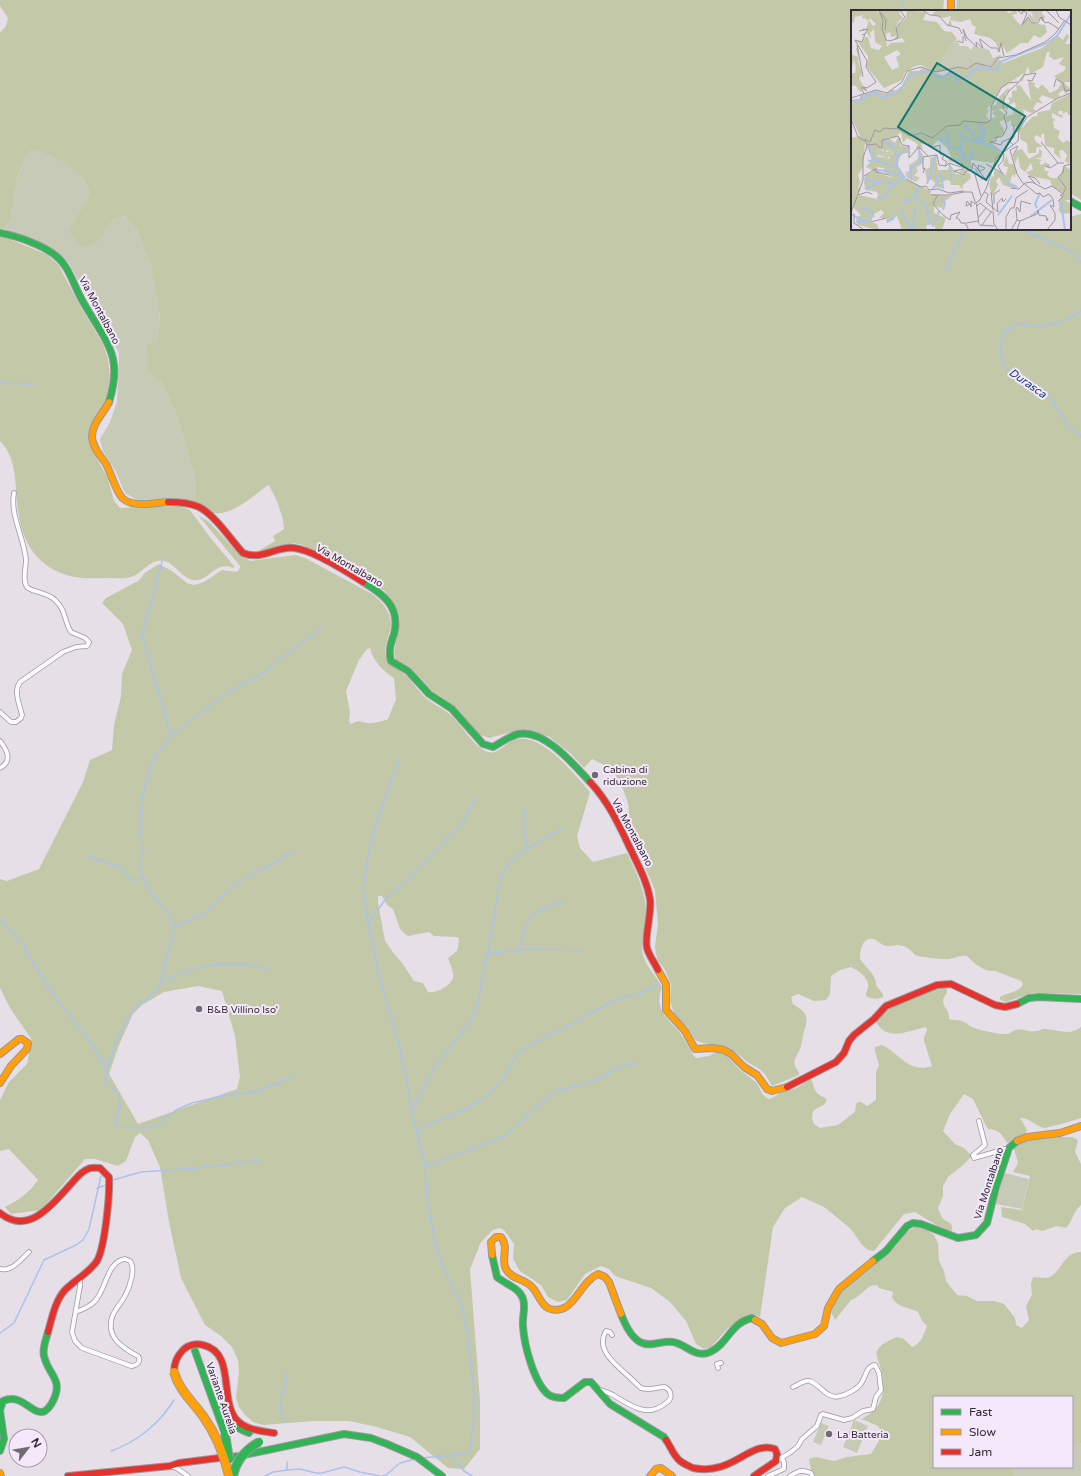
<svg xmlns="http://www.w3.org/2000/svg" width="1081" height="1476" font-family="'Varela Round',sans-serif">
<rect width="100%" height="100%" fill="#e6dfe8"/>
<path fill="#c7cab6" d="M32,148C49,152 71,164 83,178C86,182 88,190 90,195L68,229L98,242L114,219L124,216L137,230L151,267L160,311L157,341L148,373L161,382L175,411L195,476L194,502L177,498L137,500L125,493L116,472L103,451L100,439L110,422L117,402L119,353L68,262C50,244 28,238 4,229L11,219L18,176L26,155Z
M1004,1173L1029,1179L1022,1209L996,1204Z
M854,1420L868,1426L857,1453L843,1447Z
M821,1423L829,1426L821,1445L813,1442Z
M1081,1443V1476H1013V1467H1072V1446Z"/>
<path fill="#c3c9a8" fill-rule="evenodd" d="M0,0H944L943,11H852V229H1070V217L1081,214V994L1032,993L1006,1002L1000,1000V997C1007,993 1020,992 1023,984L1021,981L995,971C983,972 974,963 967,956C960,955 956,958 949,959C943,960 921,957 915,955C910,949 905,945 897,945C894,945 890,947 887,946C882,946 878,940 873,939C862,937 860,951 860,959C865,967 877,975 876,985L883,994V997C878,1000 870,999 866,996C866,991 868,990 868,986C869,977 857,970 851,967L840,970L831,976L830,994L826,1000L814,1001L798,994L791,997L793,1004C797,1007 803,1010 805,1014C809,1022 804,1029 803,1036C802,1039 802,1043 801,1046C798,1057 789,1060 799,1072V1075L772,1086L765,1074L758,1068L749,1063L731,1049L722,1046L712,1045L703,1043L695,1040L688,1027L675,1016L670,1001L671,984L664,968L658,961L656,954L655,946L658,924L655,890L631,835L628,803L623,789L612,769L592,759L584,768L570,753L548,736L541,738L527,731L519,730L489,738L480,735L457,708L432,691L410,667L395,659L394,652L400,620L398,611L385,591L303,545L293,543L268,551H258L275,541L273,536L284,529C284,518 275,493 268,485C253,496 229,519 210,512C204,511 198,505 194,502L195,476L175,411L161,382L148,373L147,345L157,341L160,313L151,267L137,230L124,216L114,219L98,242L87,247L77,243L68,229L90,195C88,190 86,182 83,178C71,165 48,152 32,149L26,155L18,176L11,219L4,229H0V33L6,26L8,18L0,6Z
M957,0H1081V200L1070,193V11H956Z
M0,237L9,239L46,254L58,264L83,311L103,344L108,359L110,376L107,401L95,417L88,433V442L108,479L114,501L120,508L180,506L190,510L209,536L234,566V568C214,560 209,583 193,580C179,577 172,557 157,561C147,563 141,574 131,577C125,579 117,578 110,578C98,578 85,579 74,577C34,568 20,539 17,501C15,480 16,457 0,441Z
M198,515L209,522L242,557L251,561L296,555L307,559L372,594C381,601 391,611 391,624C391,629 388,636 387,641C386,646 384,651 386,656C387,660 391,663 393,666C398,670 403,673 408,677C414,684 419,692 426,698C434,705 445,709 453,717C463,727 470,741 482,749C498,760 503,742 517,739C543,734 575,775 590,792L577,836L580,848L593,862L627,853C637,874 647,894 646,918C645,930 640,943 643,955C647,968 656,976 662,987C653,1010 668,1018 680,1033C685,1040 689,1047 693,1055L696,1058L709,1056L714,1053L718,1052L727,1056L740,1070L757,1083L763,1095L767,1098L770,1099L782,1092L797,1088L811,1078C815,1089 814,1094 826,1098C828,1106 818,1106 813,1111L812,1118L814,1124L820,1128L838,1125L855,1112L856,1104L858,1102H861L867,1106L876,1100V1072L879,1065L875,1051V1047L882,1045C899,1053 909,1074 932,1066L924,1041V1037L927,1030L926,1027C908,1031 887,1042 876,1022C883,1006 928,991 945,985C950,994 944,994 943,1000C943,1007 947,1008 948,1012C949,1014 949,1017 949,1019C954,1021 960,1019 964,1022C967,1023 969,1026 972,1027C977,1030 1002,1035 1008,1034C1011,1033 1013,1030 1016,1030C1023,1028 1030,1033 1037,1031C1041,1031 1042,1028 1046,1029C1058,1030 1071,1036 1081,1027V1118L1065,1123L1045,1128C1036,1127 1030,1117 1020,1118L1027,1130L1025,1134L1007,1143C1002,1134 999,1130 988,1129L986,1126L973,1099L964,1094L950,1114L943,1131L955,1144L964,1148L972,1156L963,1165L948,1177L943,1186V1196L938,1208C939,1211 941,1215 942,1218C947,1223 953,1221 952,1230L950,1232L946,1231L915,1212L904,1214L874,1251L868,1250L862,1245L851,1229L824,1207L802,1197L785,1208L773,1227L760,1317L753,1314L745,1316L727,1329L711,1347L704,1349L696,1344L686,1321L670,1302L651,1288L615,1276L609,1269L601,1266L585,1274L567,1300L558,1302L548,1297L541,1285L520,1271L513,1259L514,1244L504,1230L499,1228L493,1230L481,1242L470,1269L480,1400V1449L464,1469L448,1468L410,1437L377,1427L349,1421H313L263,1425L253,1422L245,1415L239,1407L236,1398L239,1371L238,1360L232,1347L221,1336L205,1325L181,1278L169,1222L160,1167L148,1140L140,1133L135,1137L126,1161L118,1166L95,1159H85L41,1210L11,1214L5,1207C19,1200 29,1193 38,1180L9,1149L0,1151V1100L9,1082L27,1064L32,1040L10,1008L0,988V879L7,881L39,869L83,782L90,760L112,750L114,725L121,696L122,674L132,650L123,624L102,603L106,598L138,581L146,572L159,564L172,571L187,583L194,585L204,582L222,570L236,572L239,570L240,566ZM370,648C373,661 383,671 394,678L396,699L388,719C382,721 374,724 368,723C358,722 362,719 351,724L349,721L350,712L346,691L359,660L367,649ZM378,896H382L387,905L393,909L400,929L405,934L408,936L429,932L434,936L458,937L459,941L457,951L448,958C450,963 454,972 453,978C450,986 436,994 428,992L423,983L414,981L402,963L395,955L385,941L378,903ZM198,986L222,991L235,1036L240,1077L237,1089L138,1124L109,1074L119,1045L133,1014L142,1005L164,992Z
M1048,1137H1072L1078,1140L1075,1152L1081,1164V1205C1073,1211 1073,1221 1066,1228L1056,1226L1043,1231L1036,1229L1033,1231L1025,1224L1002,1217L1001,1207L1022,1210L1030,1176L1013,1172L1018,1163L1014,1149C1022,1138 1036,1139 1048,1137Z
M915,1227L926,1230L933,1234L935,1237L938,1243L939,1261L944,1271L946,1281L957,1295L967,1296L977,1301H994L1004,1304L1015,1318L1016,1325L1022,1328L1029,1320L1026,1306L1032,1295L1031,1284L1033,1277C1037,1277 1042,1278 1046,1278C1061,1276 1062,1252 1081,1252V1443L1072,1446V1397H934V1467H1013V1476H812L809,1459L816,1457L834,1461L847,1457L871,1454L880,1439V1429L878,1426L862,1419C866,1416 871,1413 875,1409C886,1398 884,1380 880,1366C879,1361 875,1356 877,1351C880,1344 890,1340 897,1337L904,1339L912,1347C921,1344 924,1334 927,1326L922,1321L918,1312C908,1307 899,1308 892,1298L893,1292L879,1288L877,1285L870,1286L857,1297L851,1300L835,1320L830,1310L836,1299L847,1285L896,1246L906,1232Z"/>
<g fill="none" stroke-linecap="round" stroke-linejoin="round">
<path stroke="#abc2ec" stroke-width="1.5" d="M901,0L905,11
M1021,229L1072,252L1081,262
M945,272L961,237L963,229
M1081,311L1065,321L1038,327L1019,323L1005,332L1000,349L1004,366L1051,399L1069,427L1081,436
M0,383L32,384
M163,558L142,636L171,736
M399,760L377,820L369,850L363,888L368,924L382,988L398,1039L406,1077L412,1112L425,1167L427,1197L435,1244L445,1272L454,1288L461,1304L466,1324L474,1390V1415L472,1435L469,1452L463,1454L423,1458
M525,809V838L527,849
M88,856L121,868L132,880L144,879
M1,919L22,944L51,992L91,1043L108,1072
M368,924L387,897L408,879L464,821L475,798
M174,927L180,924L205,914L228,890L247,877L267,867L284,856L294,852
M519,951C521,940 526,920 535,913C543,908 555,904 564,901
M487,955L492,953L531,949L584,950
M161,983C183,970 211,962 238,964C248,964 258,967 268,969
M107,1087C101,1070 124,1020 137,1006C143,999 152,998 157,989C164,980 163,968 166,957C168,948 174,938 174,928C173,915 160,905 153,895C149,890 145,883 142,877C139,868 142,858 142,850C142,841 140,831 140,822C142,786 149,754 178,730L224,695L263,673L293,649L310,637L322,627
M112,1088L119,1094L120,1100L115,1127L147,1128L157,1125L176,1110L192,1103L217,1097L255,1092L276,1084L291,1077
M412,1112L434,1068L472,1019L478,1003L485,962L489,946L500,879L506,868L517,855L562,828
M419,1139L420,1128C448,1116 480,1107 500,1083C508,1073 512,1061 520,1051L619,998L636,995L658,984
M425,1167L505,1136L553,1092L594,1081L620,1066L637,1063
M113,1180L141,1172L196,1168L261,1160
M97,1188L106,1185
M0,1333L14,1323L44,1260L76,1245L83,1240L89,1229L101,1176
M285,1421L280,1410L282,1395L287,1374
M111,1451C137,1442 160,1423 174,1400
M451,1456L464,1471L472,1476
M287,1470V1462
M265,1476L273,1472L287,1470L300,1469L316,1473H322L344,1467L360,1472L380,1476
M382,1476L386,1475L400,1463L415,1459"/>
<defs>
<path id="street" d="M0,712L11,722H16L21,718L22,715C20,705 13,692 20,682L63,652L76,647L87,646L89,642L85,638L71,632C64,621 66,610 55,600C47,592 31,592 27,587C22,580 26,568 26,560C24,537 10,516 14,493
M0,741C7,750 13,761 0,768
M979,1121L985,1145L973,1155L974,1158L1009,1148
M0,1269C12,1272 20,1260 29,1252
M76,1312C83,1309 90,1307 95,1301C106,1290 107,1261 125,1259L130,1261C136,1268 130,1287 125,1296C119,1307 109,1314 111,1329C113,1341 123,1347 132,1353C133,1353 137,1356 138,1356C142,1362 136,1366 131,1366L82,1348L75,1341L72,1332L80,1286V1277
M718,1368L717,1364L721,1363
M598,1389C603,1391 608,1392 613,1395C630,1405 647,1419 666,1403C671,1400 672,1395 669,1390L665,1387C656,1387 651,1391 641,1388C636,1384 632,1379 627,1375C615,1364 595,1349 606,1331L610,1332L612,1335
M776,1461L791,1452L798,1446L802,1439L817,1426L821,1415L823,1414L844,1420L852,1418L863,1411L873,1409L876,1397L881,1390L879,1373L875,1365C865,1366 866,1380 859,1386C855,1390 846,1395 840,1396C827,1400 821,1385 810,1381C805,1379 798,1385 793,1387
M170,1466L178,1469L188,1476
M768,1476L784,1469V1462L782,1458
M790,1476C798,1471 802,1469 811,1473L812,1476"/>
<path id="fast" d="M1070,201L1081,207
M0,233C17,236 43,245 56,256C69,266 74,286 82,300C92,319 108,338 113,359C116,373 113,389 109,402
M363,582C383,594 401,607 394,634C391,643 388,651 391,661L408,671L429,694L452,709L483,744L493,747C500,743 510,736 518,734C545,729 574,765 590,782
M1017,1004L1029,998L1039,997L1081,999
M492,1255L497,1277C505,1284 520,1288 523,1299C526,1307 522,1317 523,1326C524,1344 534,1384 549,1395C554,1398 559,1398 564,1398L585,1382H591L610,1404L664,1437L666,1440
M873,1261L886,1251L907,1226L913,1223L921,1224L958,1238L976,1235L987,1223L996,1187L1009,1148L1017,1141
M621,1314C625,1324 630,1336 640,1342C650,1348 662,1340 673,1342C686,1344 696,1359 710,1352C728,1344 730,1323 752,1318L755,1320
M195,1351L225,1434
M220,1407C227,1420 235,1428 249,1433
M0,1410L3,1401C23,1392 32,1417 45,1411C48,1409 51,1405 53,1401C64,1379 48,1375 44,1356C42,1348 46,1340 48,1332
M0,1411L4,1439L0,1451
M219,1458L239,1456L344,1434L371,1438L387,1444L417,1457L442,1476"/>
<path id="slow" d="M951,0V11
M109,402C104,413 92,423 92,437C92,447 101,456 106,464C111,474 114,485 120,495C128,509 154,503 168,502
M658,970L666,984V1010L685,1031L695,1049L713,1048L724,1050L731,1054L744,1067L757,1075L767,1089L772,1091L787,1087
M0,1054L19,1039H22L28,1043L27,1049L11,1066L0,1083
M1017,1141L1027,1137L1060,1133L1081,1126
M492,1255L491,1242L496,1237H501C510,1249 500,1258 506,1269C511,1279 524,1279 531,1286C538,1292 540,1304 548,1308C554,1311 561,1310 566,1307C579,1298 583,1281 598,1274L605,1277L609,1282L621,1314
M755,1320L762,1324L772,1338L781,1343L815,1334L824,1326L828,1308L839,1289L873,1261
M0,1473L1,1476
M650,1476L656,1469L661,1468L672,1476"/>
<path id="jam" d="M168,502C178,502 190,503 199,507C214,514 232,541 243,553C261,561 276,546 294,548C313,550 346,571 363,582
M590,782C608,801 619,825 630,848C638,865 647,881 650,899C652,914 644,938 647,948C649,956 655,963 658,970
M787,1087L836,1062L844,1053L849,1041L854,1035L874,1019L886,1006L937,985L951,984L995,1005L1005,1007L1017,1004
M0,1213C28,1236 52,1205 70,1185C75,1180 80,1172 88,1169C91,1167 96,1168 100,1168L109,1177C110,1194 105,1247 97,1261C90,1272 74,1281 65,1290C55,1301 52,1318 48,1332
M174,1372C174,1364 177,1356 183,1350C188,1345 196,1343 203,1345C235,1352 220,1397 235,1418C244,1430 261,1431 274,1433
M666,1440C671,1447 673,1455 680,1461C684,1464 689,1466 693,1468C734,1476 749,1440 775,1449L777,1454L776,1461L754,1476
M68,1476L170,1466L179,1463L219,1458"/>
</defs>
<use href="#street" stroke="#9c979e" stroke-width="5.5"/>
<use href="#fast" stroke="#9c979e" stroke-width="8"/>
<use href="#slow" stroke="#9c979e" stroke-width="8"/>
<use href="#jam" stroke="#9c979e" stroke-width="8"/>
<use href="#street" stroke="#fbfafc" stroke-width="4"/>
<use href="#fast" stroke="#30b455" stroke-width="6"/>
<use href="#slow" stroke="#ff9f0a" stroke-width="6"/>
<use href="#jam" stroke="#e5322d" stroke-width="6"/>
<defs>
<path id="fast-bridge" d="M225,1434L229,1459
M233,1476C236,1460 245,1450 259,1442"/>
<path id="slow-bridge" d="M174,1372C179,1390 192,1401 203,1416C216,1434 224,1454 229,1476"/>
</defs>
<use href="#fast-bridge" stroke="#9f9d99" stroke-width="10" stroke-linecap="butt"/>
<use href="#slow-bridge" stroke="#9f9d99" stroke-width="10" stroke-linecap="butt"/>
<use href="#fast-bridge" stroke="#30b455" stroke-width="8"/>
<use href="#slow-bridge" stroke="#ff9f0a" stroke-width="8"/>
</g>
<g fill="#706b72" stroke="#f5e8fa" stroke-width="1.5">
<circle cx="595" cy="775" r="4"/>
<circle cx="199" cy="1009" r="4"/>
<circle cx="829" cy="1434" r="4"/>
</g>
<g text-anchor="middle" stroke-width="4" stroke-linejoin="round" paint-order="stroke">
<g font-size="10" fill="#312c33" stroke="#f5e8fa">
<text transform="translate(100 310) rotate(62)" y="4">Via Montalbano</text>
<text transform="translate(350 565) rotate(30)" y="4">Via Montalbano</text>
<text transform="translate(633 832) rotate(62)" y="4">Via Montalbano</text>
<text transform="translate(988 1183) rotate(-72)" y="4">Via Montalbano</text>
<text transform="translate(222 1398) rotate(71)" y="4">Variante Aurelia</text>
</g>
<g font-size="10" fill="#312c33" stroke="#f5e8fa" text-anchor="start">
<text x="603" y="773">Cabina di<tspan x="603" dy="12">riduzione</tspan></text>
<text x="207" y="1013">B&amp;B Villino Iso'</text>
<text x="837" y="1438">La Batteria</text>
</g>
<g font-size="11" font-style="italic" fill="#143e80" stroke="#f5e8fa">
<text transform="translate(1028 383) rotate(35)" y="4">Durasca</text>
</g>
</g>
<g transform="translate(851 10)">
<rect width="220" height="220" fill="#e6dfe8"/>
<path d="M167,0H192L191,4L195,7L182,13L177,5V3L183,8L180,2ZM106,30L109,36H116L120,40L123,36L129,37L138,40L142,48L149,45L151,46L140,56L101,59L90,53V50L99,35ZM66,117L76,121L84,124L82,127H77L72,123L61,125L57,121ZM25,138L37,142L39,139L42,145H38L37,149L28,145L25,146ZM68,139L72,145V153L65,158L67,161L63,166L69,167L65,172L56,168L54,162L58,161V155L67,149Z" fill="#c7cab6"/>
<path d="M0,0H26V3L29,0L50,1L48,3L52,8L48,11L45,17V24L46,26L45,18L55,8L56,0L73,2L75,3L72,10L86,12L93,21L101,22L106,29L99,35L90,50V53L101,59L85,62L70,55L64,56L54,62L51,70L33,78L16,57L17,46L5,30L11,33L14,27H17L20,38L28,40L31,36L24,32L23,19L19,23L20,29L15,22L17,20L10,21L12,18L15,19L18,10L22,16L25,14L20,9L17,10L15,13L16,9L11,8L12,5L4,7L3,13L0,11ZM39,22L40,27L45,26L43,30L51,28L54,32L39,33L36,37L35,24ZM46,40L50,44L45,47L48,57L41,60L33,47ZM86,0H153L158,3L165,0L166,4L161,5L167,13L170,15L177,7L180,13L194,15L196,22L189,28L183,25L177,33H170L156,43L150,33L148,41L145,33L139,28L123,24L125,17L121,15L119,9L109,12L99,10L101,15H97L100,6L91,8L81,4ZM216,23L218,27L214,34H220V72H213L220,80L215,84L212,80L207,84L209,86L204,90L191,85L188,89L192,94L186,92L182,98L185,101L180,103L172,99L173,103L170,108L173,110L168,123L164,121L165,117L160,113V110L156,113L153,107L163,104L161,98L165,97L164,92L159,94L156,101L155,98L147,99L155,105L153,106V110L148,112L153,119V124L139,132L152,142L141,153L120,150L121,158L120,161L119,158H116L113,164L108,162L113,159L110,153L97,151L100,146L96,138L87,130L82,135L70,134L72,139L67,138L63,143L67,134L56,128L52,133L50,122L43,128L38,127L30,131L31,135L30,131L38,128L44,133L47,127L50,128L49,136L57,137V143L50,144L46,155L55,169L80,181L79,184L101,186L94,191L91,198L83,196V203L95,208L91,219L84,220V210L81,216L79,214L76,215L75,220H51L46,206L36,212L35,208H28L33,203L30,200L23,204L20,212L26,214L28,220L7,215L5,208L10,205L0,195V128L9,126L0,107V89L8,90L10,85L27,81L34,84L42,79L44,81L51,76L58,61H68L71,58L93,66L99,60L107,57L117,59L125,53L139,58L147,49L152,53L155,52L191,38L207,26L212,30ZM196,42H199L198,46L203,50L213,47L208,54L215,57L213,61L203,66L210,73L207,79L199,83L191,74L187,79L183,76L184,73L177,71L180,91L169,75L165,76L166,80L161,81V88L157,87L159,92L152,97L155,83L159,79L157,78L147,88L145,95L140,96L141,101L144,100L141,103L145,107L141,108L140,111L135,106L138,100L135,99L143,93L149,79L173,63L169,72L172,70L177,56L179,64L192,57ZM66,117L75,122L85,124L80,128L71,124L61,126L57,121L61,119L64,121ZM14,132L21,150L15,157L23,161L14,166L13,174L15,180L26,182L27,185L26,189L8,185L4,189L10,179L7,178L9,172L7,165L12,157ZM31,137L33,141L39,140L42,144L38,145L39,149L25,146V138L28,140ZM25,157L33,158V162L42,168L27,163L28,161ZM5,38L8,39L7,51L11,63L8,69L14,78L9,77L11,81L9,82L5,76L0,75V63H4L5,58L3,50L0,60V44L7,47ZM219,84V105H217L216,101L212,104V101H208L207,104L212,105L211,108L201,103V108L205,110L202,111L203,118L209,121L207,128L212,133L216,130L220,133L218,154L214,151L216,145L212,140L208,141L210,149L203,143V138L194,136L193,123L190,125V128L186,125L183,127L185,132L192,136L185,138V143H177L176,133L169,129V120L181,107L186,106L187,102L199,100L201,93ZM171,139L178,149L188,143V139L191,141L190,148H183L191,150L188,152L190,155L194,153L192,151L199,155V158L193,156L194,161H198L196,165L200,168H207L213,177L208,168L213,156L220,160V190H214L220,194L219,203L211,204L208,201V190L214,184L201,176L199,170L179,166L175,162L182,160L180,153L174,162L169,158L167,146L164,154L162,147L166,140ZM155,145L158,154H162V151L166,161L163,168V165H161L159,173L166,176L164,179L152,175L148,167L145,171L147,175L141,187L138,174L141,166L143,167V160L155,165L157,157L152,156ZM85,146L87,160H97L99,154L105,164L113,165L116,162L119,164L120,168L112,175L111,180L108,175H100L99,171L95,170L88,174H92L93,177L90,178L83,177L85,171L82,172L81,169L76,172L74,160L79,157V148Z" fill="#c3c9a8" fill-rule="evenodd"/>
<path fill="none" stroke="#abc2ec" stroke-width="2" d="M0,91L8,90L23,82L31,87L39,85L50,79L58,66L77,60L89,68L103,62L105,70L116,67L126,57L147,60L149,52L196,33L206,26L220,4M130,113V133M114,115L128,132M96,121L98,136L109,140M107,121L113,128L143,137L151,142M86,128L97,133M109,130V140L116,150M32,131L42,136L47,145M132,133L134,117M17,135L24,150M102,150L115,149M117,150L120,149L122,139M17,151L25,150L46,157M98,154L102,169M124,158L131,170M24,160L37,161L53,168M90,164L92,179M154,167L159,174L166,177M54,168L46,156V148L58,136M13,169L26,172M60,170V158L69,152L68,138M76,174L85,145M14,179L32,171L43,174M81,179L85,175V165M26,188H32L42,175L53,168M91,188L94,193L92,200M70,190L76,198L78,215M66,191L64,183L69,177M210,192L214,220M51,193L63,187M10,197L18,200L23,207M186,198L184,194L189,183M50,200L61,220M147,205L161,186M3,206L14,211M180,206L201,190M5,212L20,211M36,212L42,209L44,204M82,217L88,201M62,220L64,198"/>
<path fill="none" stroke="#9e97a0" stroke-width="1" d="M28,0L32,10L31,19L35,30L39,31L47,28L45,18L54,7L49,0M71,0L79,5L88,6L96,15L108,18L111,24M166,0L171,4L172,1L176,3L171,15L177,7L181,13H187L190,7L192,11L191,7L194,13L197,12L208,19M195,0L208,13M205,0L208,7L220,15M30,3L35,10L34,20M8,21L17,19L14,24M11,25L14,24L11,32L4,30L16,51L15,57L25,72L16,78L12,77L16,81L10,77L13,84M107,31L112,33V26M115,31L112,19L116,28L126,37L125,32L132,38L129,31V29L140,38H146L148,42L150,33L153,46M6,35L12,67M176,70L181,71L185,63M167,73L173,65L185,63M203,77L205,69L212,73L214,81L220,80M0,88L25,80L36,83L51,72L56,61L70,57L85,62L108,57L116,59L125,53L140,57L147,48L165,45L194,32L204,24L214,10M1,111L7,127L14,131M160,114L163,116V127L159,131L162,135M163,123L160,128L151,132L150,135L139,132L145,131V127H150L153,124L156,117L153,107L156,103L152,98L153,89L158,81L167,73M190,132L207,153M77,134L83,137L89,135V144L93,145L91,149L96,152L94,156M16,135L25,134L31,139V130L47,126L51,135L58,136V148L68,137L78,147M159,140L166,164L171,172L186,184L189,183L192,187L198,184L202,189L203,197L199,195L204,203V210L196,220M159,140L167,136L162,146M135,154L153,164M194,156L199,158L207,153H213M23,159L25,162L38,165M127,159L129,161H130L134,158L127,155L128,160M123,161L130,186M72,163L74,158L72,159V147L86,145L88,155L95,156L98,153L110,157L111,153L112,159L103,161L113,165L115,161L121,160L122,153L136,171M151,163L147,156L152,151L153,143M13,166L26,158M55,169L70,177L75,176L78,180L87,179L98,183L113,181M174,173L181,172L194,179L201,176L212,184L215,178L207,167L212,163L213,156L220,154M184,173L177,166L184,168L189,174M160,178L168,179L174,173M113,182H121L124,192M133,182L137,184L135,192L147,202M140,182L142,200M7,185L16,182L21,184M80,185H98L113,182M86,186L82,194L92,205L99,210L100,205L109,202L105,208L108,209L110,213H114L118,220M207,191L212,187L209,185H214M125,192L128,214M124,193L128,191L135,179L145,148L167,131L168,120L176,107L207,88L220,83M119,194L115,196L116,191L119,194L120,197V191L124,194M143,194V184L149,180M126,196L129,193L140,202M142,201L143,214L147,220M147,202L146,194L151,188L152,192L155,189M0,203L12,170V148L16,136L14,129L19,132L24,120L29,122L33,118L47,119L59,126L71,123L81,128L96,116L109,115L112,111L135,113L140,110V97L150,78L157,73L167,72M0,206L3,204V213L12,219M127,208L135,198M166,210L165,199L166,197L169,202L170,191L180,194M20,212L35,208M115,213L127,211M128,215L143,216M131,215L141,201M155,220V207L160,198H163L165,188L177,180M160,220L166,210L169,211M166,220L169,211L186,204L187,200L188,205L195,206L196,211L197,208"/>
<path fill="#0f766e" fill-opacity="0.15" stroke="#0f766e" stroke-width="2" d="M86,53L174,106L135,170L47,117Z"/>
<rect width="220" height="220" fill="none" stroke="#312c33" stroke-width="2"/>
</g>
<rect x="933" y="1396" width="140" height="72" fill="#f5e8fa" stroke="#a79daa"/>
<rect x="941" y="1409" width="20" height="6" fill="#30b455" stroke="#a79daa"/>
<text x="969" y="1416" font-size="12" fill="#312c33">Fast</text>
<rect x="941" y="1429" width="20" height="6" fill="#ff9f0a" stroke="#a79daa"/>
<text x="969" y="1436" font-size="12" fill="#312c33">Slow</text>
<rect x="941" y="1449" width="20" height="6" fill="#e5322d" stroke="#a79daa"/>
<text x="969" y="1456" font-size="12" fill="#312c33">Jam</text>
<g transform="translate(28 1448) rotate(59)"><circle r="19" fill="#f5e8fa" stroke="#a79daa"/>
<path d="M0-3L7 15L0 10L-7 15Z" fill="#706b72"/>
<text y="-6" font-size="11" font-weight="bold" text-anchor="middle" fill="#312c33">N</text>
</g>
</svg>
